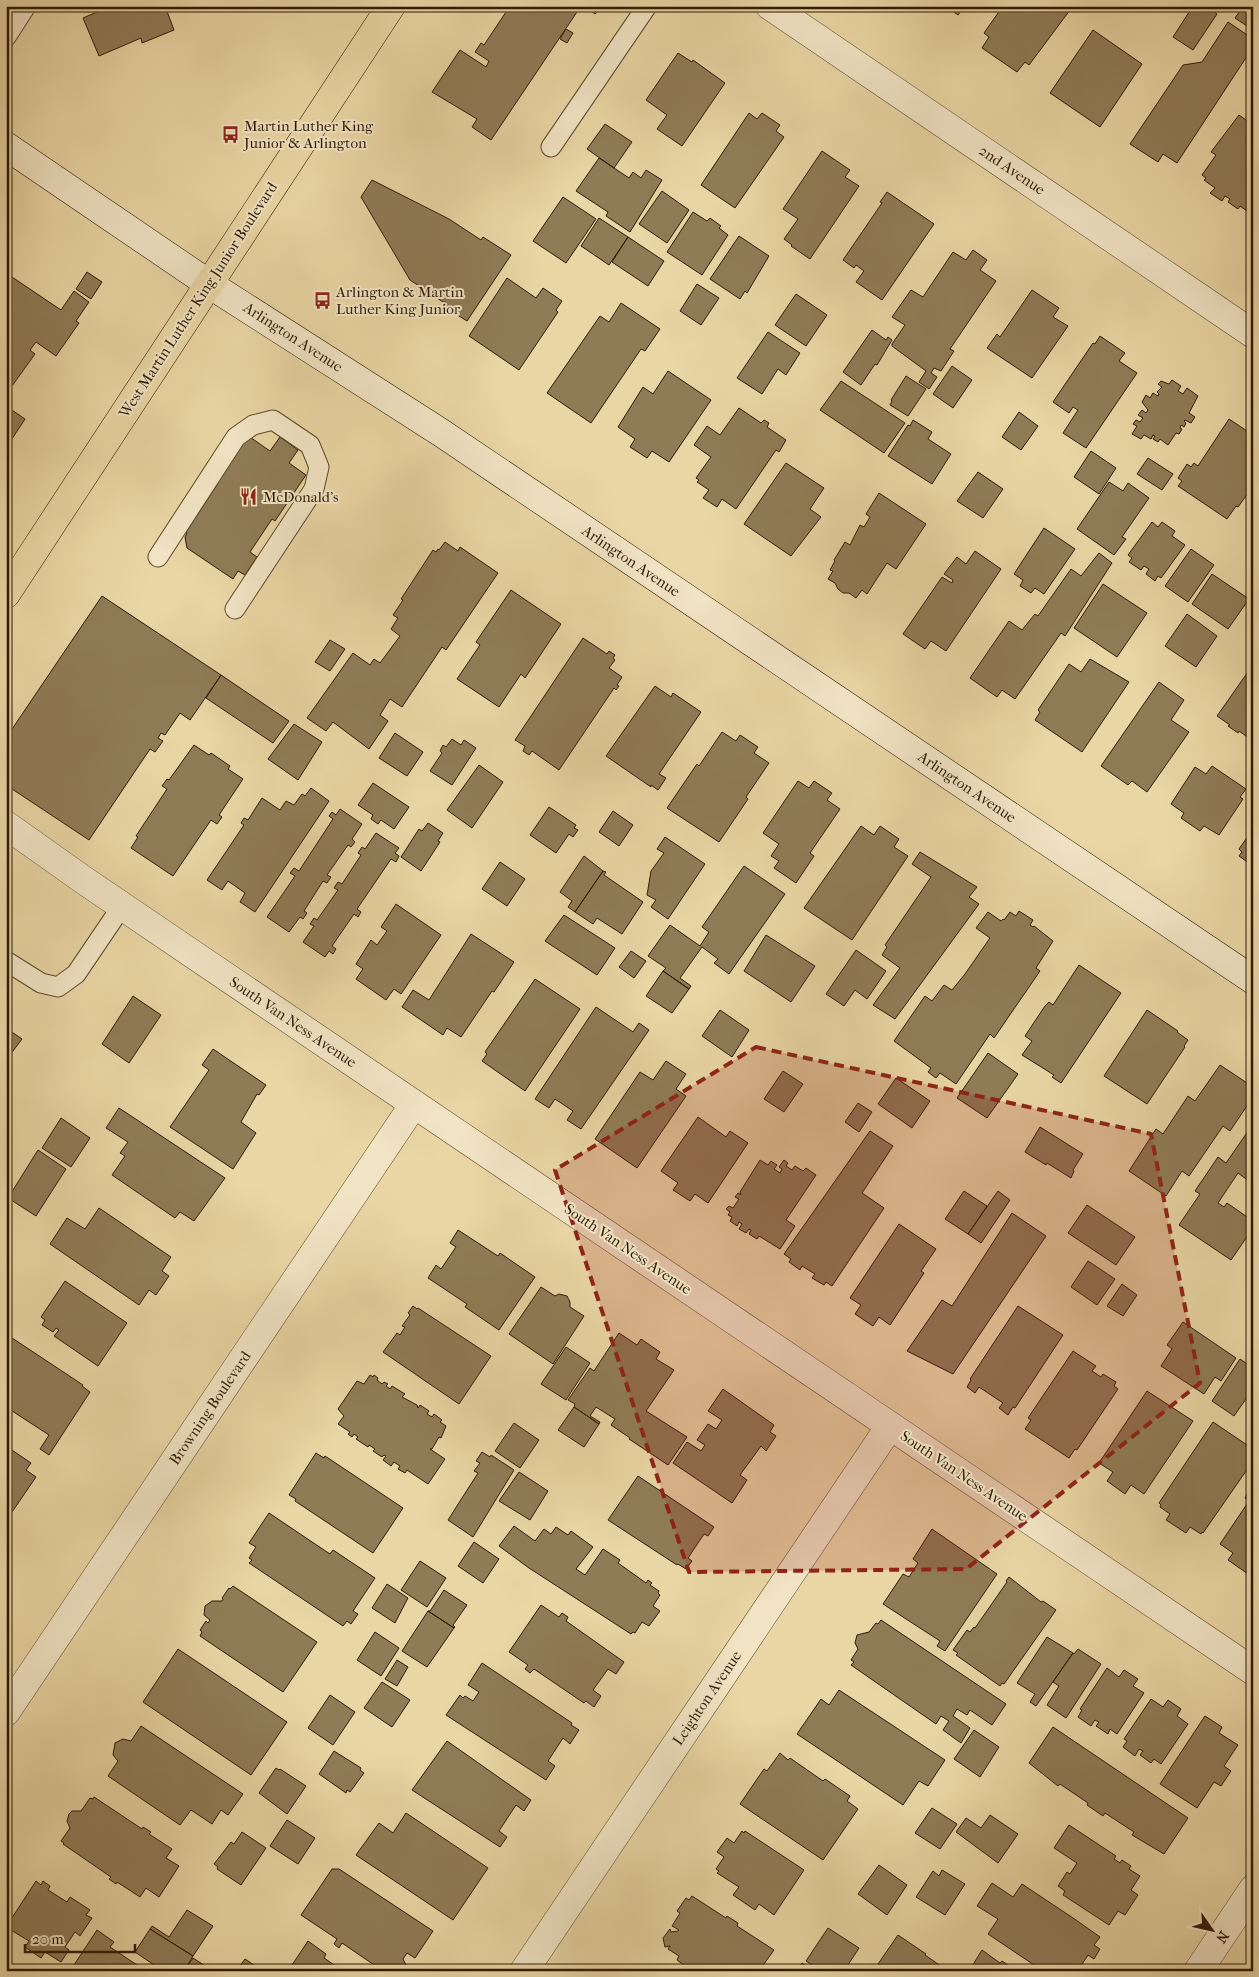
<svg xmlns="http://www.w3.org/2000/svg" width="1259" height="1977" font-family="'IM FELL French Canon',serif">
<rect width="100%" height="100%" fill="#e9d6a4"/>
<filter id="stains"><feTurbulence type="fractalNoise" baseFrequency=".004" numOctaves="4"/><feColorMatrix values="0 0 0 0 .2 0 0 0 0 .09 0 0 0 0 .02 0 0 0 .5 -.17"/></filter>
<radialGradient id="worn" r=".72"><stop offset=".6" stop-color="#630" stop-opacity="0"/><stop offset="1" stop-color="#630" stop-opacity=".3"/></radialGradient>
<path fill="#8f7c57" stroke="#2d1a04" d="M111,6H160L161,8L165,6L174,30L142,43L141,38L99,56L83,18Z
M497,6H581L491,140L472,127L477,119L432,92L460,50L486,67L489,61L475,52L481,43L484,45L506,12Z
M584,6H603L595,14Z
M945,6H964L958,15Z
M1003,6H1073L1029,65L1025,62L1017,72L982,48L989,37L984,33Z
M1193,6H1206L1217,14L1193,50L1173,37Z
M1242,8L1253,14V30L1235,18Z
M1228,22L1253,39V47L1177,163L1163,154L1158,162L1130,144L1183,65L1202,62Z
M566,29L573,33L567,43L560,39Z
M1093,30L1142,64L1100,127L1050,93Z
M678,53L692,62L693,60L725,83L682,146L657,129L667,115L646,100Z
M749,113L757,119L762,113L780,125L776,131L784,137L735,208L701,185Z
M1239,115L1253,125V202L1247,211L1240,206L1238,209L1228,202L1230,199L1225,196L1222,201L1210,193L1215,188L1204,180L1206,178L1202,175L1216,155L1211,152Z
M605,124L632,142L614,168L587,149Z
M822,151L850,170L845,177L859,186L810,259L791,246L792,245L784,239L798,219L783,209Z
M599,158L629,178L633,172L641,178L646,170L662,180L630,232L606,216L608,212L576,191Z
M372,180L449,219L481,240L483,237L511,255L467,321L443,306L446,302H443L410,280L361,197Z
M662,191L689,210L667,243L639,224Z
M887,192L934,224L882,300L856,282L864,271L856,265L854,268L843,260L882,203L880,202Z
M563,197L596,219L566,263L533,241Z
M693,212L707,221L710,218L721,226L719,228L728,235L702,275L667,252Z
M599,218L628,237L609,265L581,246Z
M739,236L769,256L747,293L745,291L740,299L710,279Z
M628,237L664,261L648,286L612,262Z
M973,250L987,260L980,270L996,281L950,349L954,351L941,371L934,368L931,373L937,377L929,389L919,382L926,371L892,346V344L905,325L892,317L911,290L923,297L953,252L966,260Z
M87,272L102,282L91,299L76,289Z
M6,273L61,310L74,291L89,302L76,321L79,323L56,356L36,342L30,350L35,354L12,386L6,383Z
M507,278L536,298L543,288L562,301L556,310L558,312L519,370L469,336Z
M697,284L719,298L701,325L680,311Z
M1032,290L1059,308L1053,317L1068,326L1032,378L987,348L997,334L1000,337Z
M796,294L827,315L806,346L775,325Z
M621,303L660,329L645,351L641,349L591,423L547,393L600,316L609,322Z
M872,330L886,340L888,337L892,340L877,365L875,364L861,385L843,372Z
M768,332L800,353L786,375L778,369L762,394L737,378Z
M1100,336L1125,353L1119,361L1137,373L1086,448L1063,433L1078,410L1073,407L1069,413L1053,402L1093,343L1095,344Z
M952,366L972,380L953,408L933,394Z
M668,371L711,400L669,462L652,451L647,458L630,447L635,439L618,427L643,387L653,394Z
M906,376L926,389L908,416L890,405L892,401L891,400Z
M1172,380L1181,386L1178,391L1183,394L1187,388L1198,396L1189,413L1195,417L1191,423L1185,420L1184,421L1186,423L1184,427L1181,425L1180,428L1182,429L1179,434L1176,433L1168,445L1160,439L1158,442L1153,439L1155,436L1153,435L1151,439L1144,435L1141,439L1132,434L1137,426L1133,424L1136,420L1140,422L1143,418L1138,415L1142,410L1146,413L1148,410L1142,402L1146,395L1150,398L1153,393L1158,396L1159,394L1157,392L1162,387L1158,384L1161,381L1169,384Z
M841,381L905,423L884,453L820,410Z
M6,406L25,419L6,448Z
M739,408L761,423L764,420L769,423L767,427L786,440L779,452L776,450L736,509L722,499L717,507L703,498L709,490L697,482L699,480L696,478L711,457L694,445L707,426L720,435Z
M1019,412L1038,426L1021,450L1002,437Z
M1229,419L1253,435V486L1238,507L1236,506L1227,519L1178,486L1182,481L1178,478L1187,464L1191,467L1194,463L1198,466Z
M913,420L932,432L928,439L951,454L932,484L888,456L908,425L910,426Z
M247,435L270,451L280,437L298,450L289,463L306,475L275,521L272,519L250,552L257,557L245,575L238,571L233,579L187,548L185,537L187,533L186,532L218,483L215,481Z
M1091,451L1116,468L1099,494L1074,477Z
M1148,458L1173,474L1162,490L1137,474Z
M786,463L824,488L810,509L821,517L791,556L744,524Z
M978,472L1003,489L983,518L957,501Z
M1109,482L1123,491L1128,483L1149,498L1122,537L1126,539L1114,555L1077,529Z
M879,493L926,524L896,569L887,563L867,594L862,590L856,598L849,593H843L838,589L835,583L828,579L833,571L830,570L835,561L834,560L845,542L850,545L860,525L864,527L870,517L866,514Z
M1152,522L1158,527L1162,522L1175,531L1172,536L1185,545L1161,578L1158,576L1155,581L1146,574L1149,569L1144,566L1141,570L1129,562L1132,558L1128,555Z
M1044,528L1075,549L1044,594L1035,588L1031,593L1020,586L1023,580L1014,574Z
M445,542L458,551L460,547L498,573L446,650L442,647L402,707L390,699L380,715L388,721L369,749L333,722L326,731L307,718L353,653L370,665L374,659L380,663L400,636L391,629L398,618L393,615L403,600L401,599L433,550L436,552L438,549L439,550Z
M1191,549L1214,565L1188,602L1165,586Z
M975,551L1001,569L946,651L931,641L925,649L903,634L942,577L952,583L953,580L944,574L957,557L966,564Z
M1099,553L1112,563L1065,636L1061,633L1015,699L1002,690L997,697L970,678L1009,621L1022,630L1035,614L1038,616L1071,569L1081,576Z
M1212,574L1249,599L1228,629L1192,604Z
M1103,584L1147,613L1117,657L1074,628Z
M511,590L561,624L525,678L521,674L499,707L457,679L480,645L476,642Z
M102,596L221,675L190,720L180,713L165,735L161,733L158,738L163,741L155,752L150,749L89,840L6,785V738Z
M1187,614L1217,636L1196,667L1165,646Z
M583,638L607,654L609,651L615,655L613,658L615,660L609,668L622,677L617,685L619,686L616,690L614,688L559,770L532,751L529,755L523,751L525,746L515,740Z
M330,640L345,649L330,671L315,662Z
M1090,659L1129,682L1082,752L1035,720L1040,712L1038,710L1069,664L1081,672Z
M1250,669L1253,671V697L1250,701L1253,703V741L1239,731L1238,733L1228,726L1230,725L1217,716Z
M221,675L289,721L273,743L206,698Z
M1159,682L1184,700L1171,720L1189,732L1147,792L1132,781L1128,785L1101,766Z
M655,686L671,697L673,693L701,712L659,774L666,778L658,790L651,785V787L606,756Z
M294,724L322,742L298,780L268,759Z
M722,732L736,741L740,735L758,747L754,753L769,763L746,797L748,799L719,842L667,808L697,764L699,766Z
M395,733L423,752L407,776L379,758Z
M452,739L461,745L464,740L476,748L452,785L430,771L442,753L440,751L443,745L446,747Z
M194,745L209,755L211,753L230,766L228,769L243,779L219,815L222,817L217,824L211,820L173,876L131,848L138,837L136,836L167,789L162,786L167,779L169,780Z
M479,765L503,782L472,828L447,810Z
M1212,766L1246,789L1240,797L1243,799L1219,835L1204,826L1200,831L1181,818L1184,813L1171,804L1195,767L1206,774Z
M798,781L809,788L814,781L832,793L827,800L840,809L810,853L814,856L796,883L774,868L779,861L771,856L779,844L763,833Z
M373,783L409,807L394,829L381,820L378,824L371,819L373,815L358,805Z
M311,788L329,801L255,912L240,902L245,893L228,881L222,890L207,880L244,825L241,823L244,818L248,820L262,798L280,810L286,801L294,805L302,794L305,796Z
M549,807L576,825L574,828L578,830L573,837L569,834L556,853L530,835Z
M340,809L362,824L352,839L355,842L351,847L348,845L327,875L331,877L327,883L323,881L304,911L307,913L303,919L300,917L289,932L267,917L295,876L290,873L294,868L299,871L333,819L329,816L332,812L336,815Z
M613,811L633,825L619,846L599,832Z
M428,823L443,833L438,841L440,842L421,871L401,857L419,829L422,831Z
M861,826L874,835L880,826L899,839L894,847L908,856L852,940L804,908Z
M1253,829V866L1239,856L1242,852L1239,849Z
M376,833L399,848L395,853L399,856L396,862L391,859L357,909L361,912L358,917L354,914L332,946L336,949L333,954L329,951L325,957L303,942L314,926L310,924L314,918L317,920L338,890L334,888L338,882L342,884L361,855L358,853L362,847L365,849Z
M665,837L705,864L668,919L651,907L656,900L647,895L651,871L664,853L657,849Z
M920,852L977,887L969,897L979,904L895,1019L873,1005L900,968L882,955L887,947L885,945L931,877L912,864Z
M584,856L603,871L575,912L568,907L572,901L560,892Z
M500,862L525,879L507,906L482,889Z
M744,866L785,894L729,974L714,963L718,959L702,947L680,978L691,986L689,989L663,971L666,968L648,956L670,925L700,946L709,932L702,927Z
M603,871L606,872L604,875L643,902L622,934L597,918L593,924L575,912Z
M396,904L441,935L401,994L394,989L386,1000L356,979L363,969L356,964L371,940L377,945L387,931L381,927Z
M1019,911L1033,920L1030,925L1033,927L1034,926L1053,941L1036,968L1040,971L994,1038L990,1034L956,1084L940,1073L936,1078L928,1072L931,1068L894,1041L925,996L932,1001L944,985L952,990L965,974L990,938L976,928L988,912L1001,921L1003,919L1004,920L1010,912L1016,916Z
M564,915L615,948L597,975L545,941Z
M471,934L514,962L494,992L492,991L461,1037L447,1028L443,1035L402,1007L413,990L429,1000Z
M766,935L815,966L791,1002L744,971Z
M856,950L886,971L867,999L855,990L844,1006L826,994Z
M631,951L646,961L634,978L619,967Z
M1079,965L1121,993L1061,1083L1052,1077L1054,1075L1022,1055L1032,1041L1025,1036L1045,1006L1049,1002L1053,1005Z
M663,971L689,989L672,1013L646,996Z
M535,979L580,1009L525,1091L482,1061L487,1054L485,1052Z
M133,996L161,1015L129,1063L102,1044Z
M596,1007L633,1032L639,1023L649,1030L581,1129L567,1120L573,1111L555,1099L549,1108L535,1099Z
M720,1010L749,1030L732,1057L702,1036Z
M1147,1010L1178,1031L1177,1032L1188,1040L1184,1046L1185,1047L1147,1104L1104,1076Z
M6,1028L22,1039L7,1059L6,1058Z
M213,1049L266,1085L259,1095L257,1094L241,1122L256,1133L233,1169L170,1127L209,1070L202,1065Z
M988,1053L1018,1074L987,1118L957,1098Z
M666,1061L686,1074L676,1089L686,1096L637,1168L595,1139L640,1072L653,1080Z
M1220,1065L1253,1087V1097L1230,1131L1223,1126L1189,1176L1182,1171L1166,1196L1129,1171L1156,1129L1163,1134L1188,1096L1195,1101Z
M783,1071L803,1084L784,1112L764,1099Z
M896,1078L930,1101L912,1128L878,1104Z
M858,1103L872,1112L859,1132L845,1122Z
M119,1108L225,1178L194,1221L180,1212L175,1218L112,1175L125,1156L120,1153L128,1142L106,1128Z
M698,1117L726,1137L730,1131L748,1143L708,1203L695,1194L690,1201L673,1190L678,1183L661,1171Z
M61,1118L90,1138L71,1167L42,1148Z
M1253,1124V1184L1238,1173L1218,1203L1224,1207L1227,1203L1253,1221V1228L1231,1260L1179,1225L1200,1194L1195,1191L1218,1157L1226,1163Z
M1040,1127L1083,1154L1073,1170L1074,1171L1071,1178L1047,1163L1046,1165L1025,1152Z
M870,1131L893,1146L862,1193L884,1208L832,1286L826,1282L824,1285L812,1278L815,1274L802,1266L800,1270L789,1262L791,1259L784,1254Z
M38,1150L66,1169L36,1216L8,1198Z
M760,1160L768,1165L771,1161L777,1165L774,1169L780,1173L782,1169L779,1167L784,1160L788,1163L786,1166L792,1170L795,1166L803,1171L806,1168L816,1175L786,1220L795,1226L780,1249L759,1236L757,1239L749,1234L751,1230L749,1229L746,1233L739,1229L742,1224L739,1222L737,1226L730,1221L732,1217L728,1215L730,1212L726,1209L729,1206L733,1208L739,1199L735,1197L738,1193L741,1195L740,1192Z
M964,1191L987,1206L968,1234L945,1219Z
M998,1191L1010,1200L981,1243L968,1234Z
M1087,1205L1135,1237L1116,1265L1068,1233Z
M99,1208L171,1257L162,1271L169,1276L156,1295L149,1290L139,1305L50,1244L67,1218L85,1229Z
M1012,1213L1046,1236L953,1374L907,1351L942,1300L952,1306Z
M899,1224L936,1249L921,1271L924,1273L890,1325L879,1317L873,1326L855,1314L861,1305L850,1298Z
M458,1230L498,1256L500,1253L535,1277L499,1330L465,1307L467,1304L428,1278L436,1265L441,1269L456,1247L450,1243Z
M1088,1261L1115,1279L1097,1305L1071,1287Z
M65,1281L127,1323L98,1366L54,1336L59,1330L56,1328L53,1332L42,1325L45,1320L41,1317Z
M1122,1284L1137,1295L1123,1316L1107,1306Z
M541,1287L555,1296L559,1294L567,1296L570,1302V1307L584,1316L553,1364L509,1334Z
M413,1306L417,1309L418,1308L491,1356L459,1404L383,1352L397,1333L400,1335L405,1327L402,1326L410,1315L408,1313Z
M1018,1306L1063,1335L1015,1408L1013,1407L1008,1415L999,1408L1003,1403L979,1387L975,1393L967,1387L971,1380L970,1379Z
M1183,1322L1236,1358L1221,1381L1215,1377L1204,1394L1161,1366L1172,1349L1167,1345Z
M619,1333L637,1345L641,1339L660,1352L656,1359L674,1370L646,1411L687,1437L668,1465L629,1439L630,1438L611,1425L615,1419L596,1407L590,1416L600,1422L599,1424L574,1407L575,1404L568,1400L590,1368L594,1371Z
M6,1334L83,1385L82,1386L90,1392L49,1455L40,1449L49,1435L6,1407Z
M566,1347L590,1363L566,1400L541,1384Z
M1073,1351L1096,1366L1092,1371L1101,1377L1103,1374L1116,1382L1114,1386L1118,1389L1077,1450L1075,1449L1069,1458L1025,1429L1031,1420L1028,1418Z
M1240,1359L1253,1368V1389L1234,1416L1212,1401Z
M370,1375L373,1377L374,1375L378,1378L377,1380L382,1384L384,1382L388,1384L386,1386L390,1389L392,1386L405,1394L402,1397L417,1405L418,1408L420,1405L429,1411L427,1414L432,1417L434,1414L442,1420L440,1422L446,1426L441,1438L439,1437L432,1449H430L445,1459L428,1484L407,1470L405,1473L398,1469L400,1466L394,1462L391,1466L383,1460L386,1456L384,1455L382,1457L373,1451L375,1449L369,1445L368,1447L356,1439L358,1437L354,1434L352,1437L348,1434L350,1432L338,1424L344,1416L338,1409L357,1381L364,1384Z
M723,1389L774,1425L770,1432L776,1436L766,1451L761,1446L740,1475L747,1480L732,1503L673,1463L687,1442L701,1451L705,1445L697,1440L708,1424L716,1429L722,1420L708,1411Z
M1147,1391L1193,1421L1144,1494L1131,1485L1125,1494L1107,1481L1113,1472L1099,1463Z
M574,1407L599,1424L584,1447L558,1430Z
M1213,1422L1253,1449V1461L1203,1533L1202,1532L1201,1534L1190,1527L1186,1533L1166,1520L1170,1514L1160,1507L1161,1505L1159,1503Z
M514,1423L539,1440L520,1468L495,1451Z
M6,1446L31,1463L26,1470L36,1477L12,1512L6,1509Z
M482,1452L490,1457L491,1455L514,1470L473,1537L448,1520L478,1473L474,1471L480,1463L476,1461Z
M316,1453L324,1458L325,1456L403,1508L373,1553L295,1501L296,1499L289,1495Z
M519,1472L548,1491L530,1520L499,1501Z
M638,1476L714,1527L708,1536L704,1534L688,1558L692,1561L686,1569L678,1564L677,1565L608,1520Z
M1248,1492L1253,1495V1567L1248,1574L1228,1560L1233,1553L1220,1544L1249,1501L1245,1498Z
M269,1513L330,1554L333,1550L375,1578L353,1611L358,1614L351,1624L347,1621L343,1626L249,1563L252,1560L249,1558L256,1547L249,1543Z
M514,1526L535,1541L544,1529L551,1534L556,1527L568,1535L571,1531L593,1547L576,1569L585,1575L603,1549L620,1560L618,1563L646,1583L648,1580L652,1583L650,1585L659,1591L658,1593L660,1595L653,1606L660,1611L649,1626L642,1622L635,1633L633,1632L631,1634L529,1568L499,1546Z
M932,1529L997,1574L945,1651L937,1646L940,1641L883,1604L903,1574L909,1577L918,1563L913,1559Z
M474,1542L499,1559L483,1583L458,1566Z
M420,1561L446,1578L427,1607L401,1590Z
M1009,1577L1041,1602L1043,1601L1056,1610L1004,1684L1002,1683L1000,1686L956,1655L958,1653L953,1650L967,1630L970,1632L974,1627L975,1628L1007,1582L1006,1581Z
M387,1584L408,1598L395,1623L372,1608Z
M233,1586L317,1642L283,1692L200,1636L202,1632L200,1630L206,1621L208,1623L210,1620L204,1615L205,1606L212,1601H222L223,1599L222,1598L229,1588L230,1589Z
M444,1590L467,1605L453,1625L455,1627L454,1628L428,1611H430Z
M541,1605L559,1617L562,1613L568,1617L566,1621L624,1662L616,1674L608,1669L593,1690L601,1696L594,1707L586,1701L584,1703L534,1669L530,1673L525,1669L528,1665L509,1652Z
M428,1611L454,1628L427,1667L402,1651Z
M881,1620L1006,1704L992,1725L970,1710L967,1715L957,1709L953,1716L970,1728L961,1743L943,1730L949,1721L941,1716L936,1724L851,1665L854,1662L851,1660L858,1649L855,1643L857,1635L869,1632L876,1623L878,1624Z
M375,1632L399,1648L381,1676L357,1660Z
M1047,1637L1073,1653L1036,1706L1030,1702L1035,1694L1017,1683Z
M178,1649L287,1722L251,1775L143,1702Z
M1078,1649L1101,1664L1066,1718L1047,1705L1059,1686L1053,1682L1073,1653L1074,1654Z
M397,1660L408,1667L397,1686L385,1679Z
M482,1663L572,1723L571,1725L579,1730L570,1744L563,1738L548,1761L555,1766L546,1780L446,1715L460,1695L463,1698L465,1696L473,1701L479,1692L468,1685Z
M1107,1668L1119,1677L1124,1670L1138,1679L1133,1686L1144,1693L1117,1734L1110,1729L1108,1734L1096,1726L1099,1722L1095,1720L1091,1726L1078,1717L1082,1710L1080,1709Z
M382,1682L410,1700L392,1727L364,1708Z
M839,1690L945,1760L928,1786L919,1781L903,1805L797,1734L821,1699L829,1705Z
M330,1695L355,1712L333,1745L308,1728Z
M1151,1699L1163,1707L1168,1700L1181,1709L1177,1716L1188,1724L1161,1764L1154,1759L1151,1763L1140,1755L1143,1751L1139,1749L1135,1756L1123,1747L1127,1741L1124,1739Z
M1205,1716L1222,1727L1219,1733L1238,1745L1224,1766L1231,1771L1221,1786L1214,1782L1197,1808L1160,1784Z
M141,1726L243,1794L228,1815L221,1810L212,1824L191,1810L180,1825L108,1776L118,1761L113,1755L115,1743L123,1739L131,1741Z
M1053,1727L1188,1818L1164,1854L1132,1835L1134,1832L1105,1813L1103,1816L1087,1805L1088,1803L1060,1784L1058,1786L1029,1763Z
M974,1730L999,1747L980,1777L954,1759Z
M447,1741L531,1800L524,1811L516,1805L499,1831L507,1837L500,1847L412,1790Z
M334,1751L361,1768L360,1770L364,1773L350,1792L347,1790L346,1793L319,1774Z
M780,1753L788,1760L790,1758L823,1781L825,1779L850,1796L847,1801L858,1809L823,1860L740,1804L764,1769L767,1771Z
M276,1768L279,1770L280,1769L306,1786L287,1814L259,1793Z
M94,1797L142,1829L143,1827L151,1832L149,1834L172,1849L166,1858L179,1866L159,1897L146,1888L140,1897L117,1882L116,1884L109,1879L111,1877L63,1844L64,1843L61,1841L70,1828L67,1821L69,1814L72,1811H81L90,1798L93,1799Z
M932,1808L957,1824L940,1849L915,1833Z
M406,1813L488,1868L453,1920L356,1855L379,1823L393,1833Z
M990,1815L1018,1834L998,1863L956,1832L966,1818L981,1828Z
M287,1820L315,1838L298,1864L270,1846Z
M1069,1825L1116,1856L1114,1859L1120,1863L1122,1860L1131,1866L1129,1869L1140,1876L1131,1890L1138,1895L1125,1915L1118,1911L1109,1925L1063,1895L1065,1891L1058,1886L1067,1872L1070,1874L1077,1863L1054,1848Z
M742,1831L744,1833L745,1831L804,1870L774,1915L759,1904L755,1910L733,1895L739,1887L717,1873L719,1871L716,1869L724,1857L717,1852L727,1838L734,1843Z
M242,1832L266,1848L241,1885L217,1869L218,1867L214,1864L231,1842L234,1844Z
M879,1865L907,1885L887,1915L858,1894Z
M332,1869H339L433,1931L415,1958L407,1953L403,1959L406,1965L405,1971H383L342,1943L339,1948L334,1944L337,1939L301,1915Z
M942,1870L965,1884L945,1915L916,1897L933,1871L939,1876Z
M36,1881L41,1885L43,1881L50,1886L48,1890L67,1902L70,1897L90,1910L86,1915L92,1918L80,1936L75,1932L65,1947L69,1950L61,1962L45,1952L41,1958L25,1947L29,1941L6,1927Z
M992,1883L1013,1897L1022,1884L1076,1920L1100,1937L1094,1945L1100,1949L1094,1959L1088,1955L1079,1969L1082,1971H1043L988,1934L998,1919L977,1906Z
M692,1896L726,1918L727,1916L738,1923L737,1926L774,1950L759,1971H692L677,1960L679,1956L668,1949L670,1946L665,1947L663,1938L670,1929L671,1932L678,1931L679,1930L672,1926L680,1913L677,1911L686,1898L689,1900Z
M187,1910L213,1926L193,1956L150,1929L152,1926L169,1937Z
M828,1928L859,1948L844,1971H821L806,1961Z
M150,1929L193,1956L184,1971H163L135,1952Z
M97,1930L114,1942L110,1947L146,1971H70Z
M898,1935L926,1954L925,1955L948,1971H888L878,1964Z
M308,1941L326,1954L324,1958L343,1971H294L290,1968Z
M982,1950L1000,1963L1002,1961L1011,1967L1010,1970L1011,1971H969Z
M193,1958L213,1971H184Z
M245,1959L263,1971H236Z
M802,1963L814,1971H797Z"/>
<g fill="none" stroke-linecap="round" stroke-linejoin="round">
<defs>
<path id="service" d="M6,37L26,6
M551,147L647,6
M158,557L236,437L253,425L273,420L310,445L319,467L314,489L235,609
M6,961L41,983L58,987L76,974L122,906"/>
<path id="minor" d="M770,6L1253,334
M6,825L85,881L414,1104L1253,1671
M6,1712L414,1104
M524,1971L890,1426
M1198,1971L1253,1889"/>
<path id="secondary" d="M6,146L209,284L440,432L1253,980"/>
<path id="primary" d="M6,594L391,6"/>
</defs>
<use href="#service" stroke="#5c492c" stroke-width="21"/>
<use href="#minor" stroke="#5c492c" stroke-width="29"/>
<use href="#secondary" stroke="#2d1a04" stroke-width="29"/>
<use href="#primary" stroke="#2d1a04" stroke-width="29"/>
<use href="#service" stroke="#f1e4c4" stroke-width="19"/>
<use href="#minor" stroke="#f1e4c4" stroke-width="28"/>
<use href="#secondary" stroke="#f1e4c4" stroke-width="28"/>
<use href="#primary" stroke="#e9d6a4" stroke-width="28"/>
</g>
<path fill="#8f2418" fill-opacity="0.2" stroke="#8f2418" stroke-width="4" stroke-dasharray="10 6" stroke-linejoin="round" d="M756,1047L1151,1134L1200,1383L966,1569L689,1572L555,1170Z"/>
<defs>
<symbol id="bus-bare" viewBox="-9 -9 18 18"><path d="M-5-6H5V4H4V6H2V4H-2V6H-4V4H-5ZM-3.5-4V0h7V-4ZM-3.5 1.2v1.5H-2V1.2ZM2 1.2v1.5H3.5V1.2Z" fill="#8f2418" stroke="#f1e4c4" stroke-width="2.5" paint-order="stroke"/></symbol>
<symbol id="restaurant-bare" viewBox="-9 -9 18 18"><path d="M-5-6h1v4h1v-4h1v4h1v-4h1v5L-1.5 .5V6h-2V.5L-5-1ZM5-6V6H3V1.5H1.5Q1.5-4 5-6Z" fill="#8f2418" stroke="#f1e4c4" stroke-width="2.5" paint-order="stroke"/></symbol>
</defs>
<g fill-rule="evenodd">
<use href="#bus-bare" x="218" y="122" width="25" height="25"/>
<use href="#bus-bare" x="310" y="288" width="25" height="25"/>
<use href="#restaurant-bare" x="236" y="484" width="25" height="25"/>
</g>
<g text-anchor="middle" stroke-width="4" stroke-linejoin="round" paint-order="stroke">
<g font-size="15" fill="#2d1a04" stroke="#f1e4c4" text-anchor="start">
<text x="244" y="131">Martin Luther King<tspan x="244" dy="17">Junior &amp; Arlington</tspan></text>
<text x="336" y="297">Arlington &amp; Martin<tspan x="336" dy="17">Luther King Junior</tspan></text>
<text x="263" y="502">McDonald's</text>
</g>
<g font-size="15" fill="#2d1a04" stroke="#f1e4c4">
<text transform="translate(1012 170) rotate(34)" y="5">2nd Avenue</text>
<text transform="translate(198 300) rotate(-57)" y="5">West Martin Luther King Junior Boulevard</text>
<text transform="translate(293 337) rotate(33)" y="5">Arlington Avenue</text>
<text transform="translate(631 561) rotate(34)" y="5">Arlington Avenue</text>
<text transform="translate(967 787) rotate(34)" y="5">Arlington Avenue</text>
<text transform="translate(293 1022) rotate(34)" y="5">South Van Ness Avenue</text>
<text transform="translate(628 1249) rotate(34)" y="5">South Van Ness Avenue</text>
<text transform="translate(210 1408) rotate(-56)" y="5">Browning Boulevard</text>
<text transform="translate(964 1476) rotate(34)" y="5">South Van Ness Avenue</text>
<text transform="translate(707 1698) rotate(-56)" y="5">Leighton Avenue</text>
</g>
</g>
<rect width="1259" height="1977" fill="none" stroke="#e9d6a4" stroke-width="25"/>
<rect x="8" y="8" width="1244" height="1962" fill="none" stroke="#2d1a04" stroke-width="2.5"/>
<rect x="12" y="12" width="1234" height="1952" fill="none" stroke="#2d1a04"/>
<g transform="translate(1212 1930) rotate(124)" stroke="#f1e4c4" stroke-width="4" paint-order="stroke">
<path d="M0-4L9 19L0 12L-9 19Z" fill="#2d1a04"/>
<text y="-8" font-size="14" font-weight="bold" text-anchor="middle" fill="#2d1a04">N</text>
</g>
<path d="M25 1944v8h110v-8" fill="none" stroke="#2d1a04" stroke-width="2.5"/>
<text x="32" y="1944" font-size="15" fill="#2d1a04" stroke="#f1e4c4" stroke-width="4" paint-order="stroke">20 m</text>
<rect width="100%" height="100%" filter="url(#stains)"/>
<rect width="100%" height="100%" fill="url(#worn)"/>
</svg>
